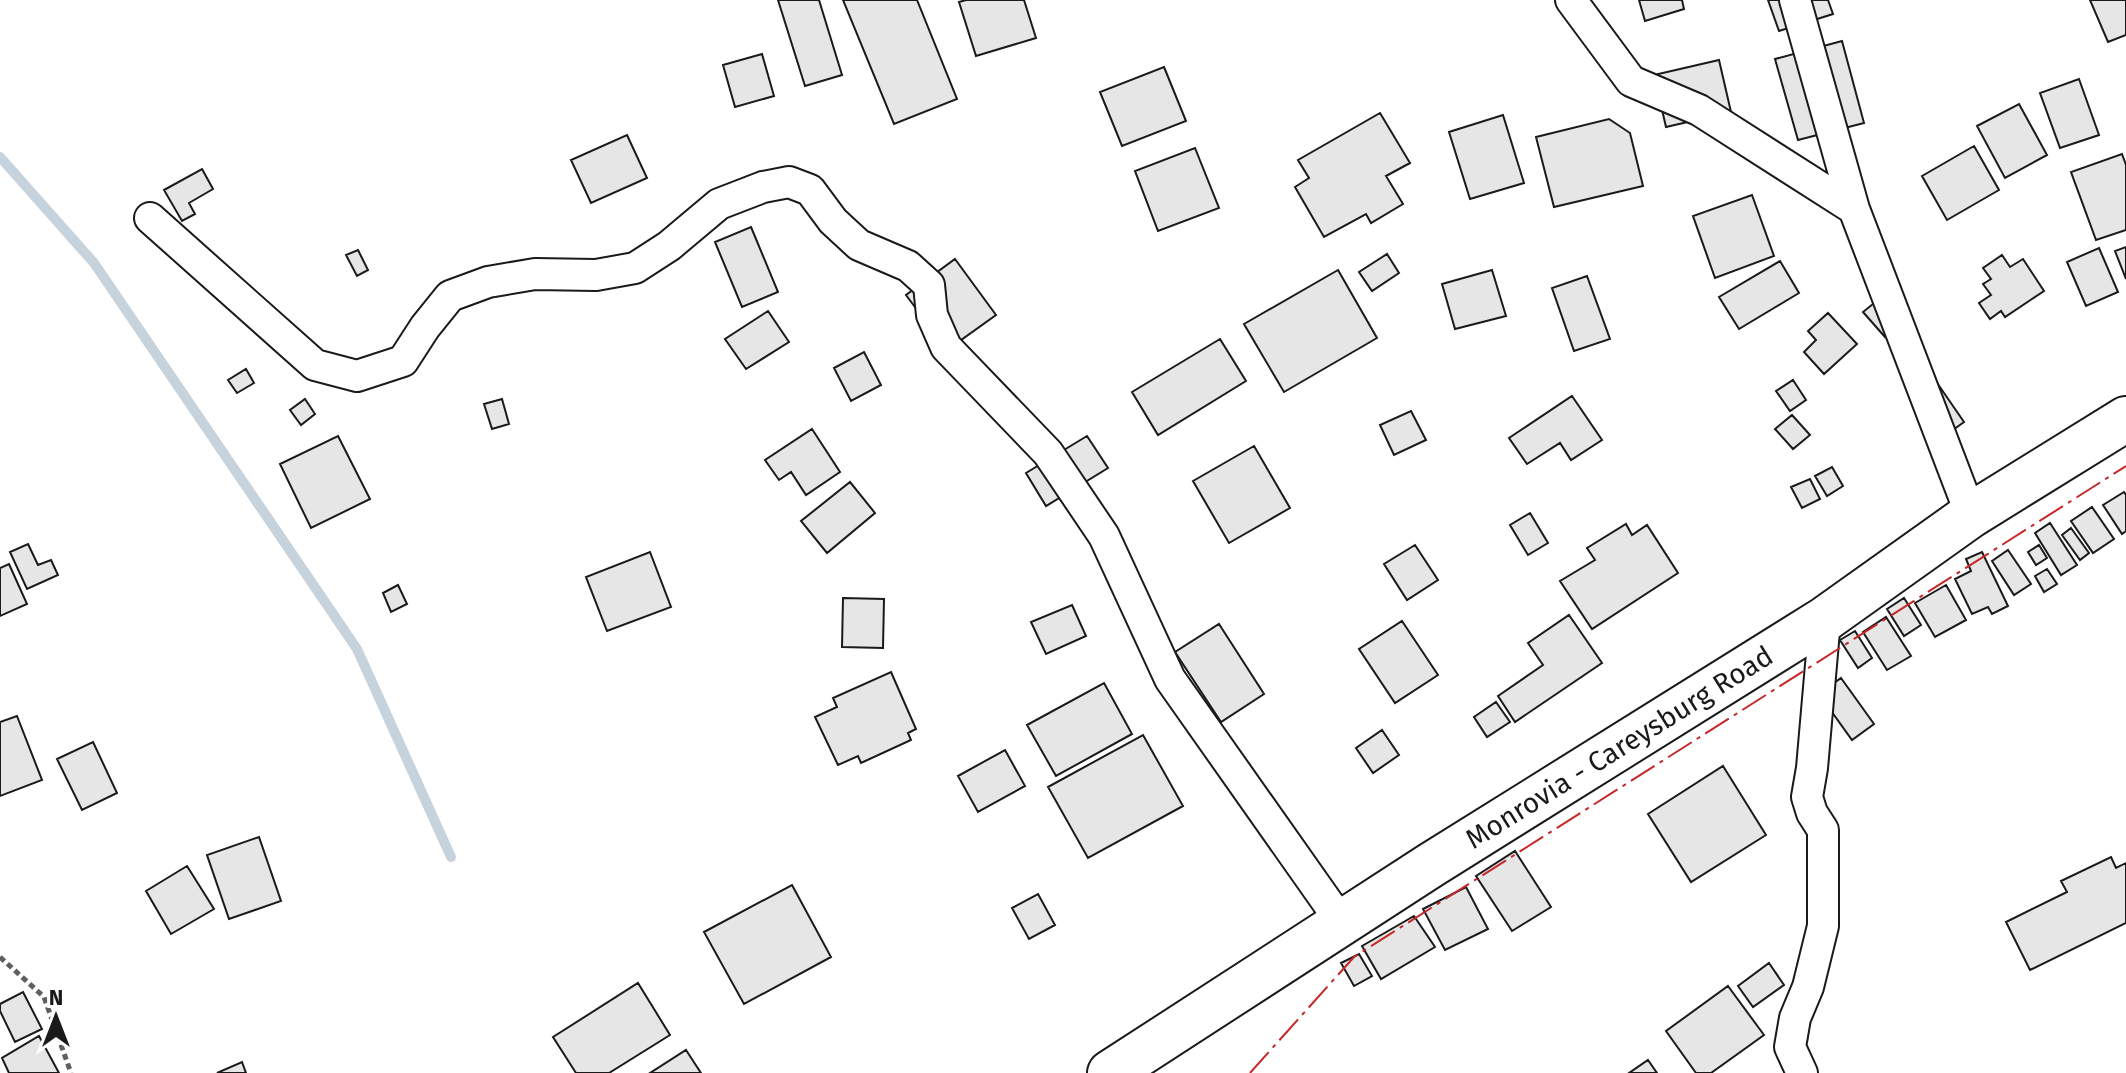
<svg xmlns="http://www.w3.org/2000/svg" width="2126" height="1073" font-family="'Fira Sans',sans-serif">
<rect width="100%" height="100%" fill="#fff"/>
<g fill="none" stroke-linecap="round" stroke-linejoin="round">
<path stroke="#c6d2dc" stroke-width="10" d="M0,157L94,263L357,649L451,857"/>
</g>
<path fill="#e6e6e6" stroke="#1a1a1a" stroke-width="2" d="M778,0H819L842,75L805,86Z
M843,0H917L957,99L894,124Z
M966,0H1024L1036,38L976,56L959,2Z
M1639,0H1682L1684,9L1645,21Z
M1768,0H1828L1833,14L1779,31Z
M2090,0H2126V35L2108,42Z
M1842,41L1864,123L1798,140L1775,59Z
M762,54L774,96L735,107L723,65Z
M1719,60L1731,112L1666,127L1654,75Z
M1164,67L1186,121L1122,146L1100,92Z
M2079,79L2099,135L2060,148L2040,93Z
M2019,104L2047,155L2005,178L1977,126Z
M1380,113L1410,163L1386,176L1403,204L1371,223L1366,214L1324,237L1295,187L1309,178L1298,160Z
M1503,115L1524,183L1470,199L1449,132Z
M1609,119L1630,133L1643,186L1554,207L1536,137Z
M627,135L647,178L591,203L571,160Z
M1974,146L1999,190L1947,220L1922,176Z
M1195,148L1219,208L1158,231L1135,171Z
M2122,154L2126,165V230L2096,240L2071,172Z
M202,169L213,189L189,203L195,214L182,221L164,190Z
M1752,195L1774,256L1715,278L1693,216Z
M751,227L778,292L742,307L715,242Z
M2126,247V279L2115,251Z
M2099,248L2118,292L2086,306L2067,262Z
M358,250L368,270L357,276L346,255Z
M1387,254L1399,273L1372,291L1359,272Z
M2002,255L2010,267L2023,259L2044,291L2005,317L2001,311L1990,319L1979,303L1991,295L1983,284L1991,279L1983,268Z
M955,259L996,315L947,350L906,295Z
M1780,261L1799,293L1739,329L1719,297Z
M1338,270L1377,338L1284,392L1244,324Z
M1492,270L1506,316L1455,329L1442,284Z
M1587,276L1610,339L1574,351L1552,288Z
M1879,299L1901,323L1885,337L1863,312Z
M768,311L789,342L746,369L725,339Z
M1828,313L1857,344L1824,374L1804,352L1816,340L1808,331Z
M1220,339L1246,381L1158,435L1132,392Z
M864,352L881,385L851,401L834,368Z
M246,369L254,383L237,393L228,380Z
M1933,377L1964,422L1946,435Z
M1793,380L1806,400L1790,411L1776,391Z
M1572,396L1602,440L1571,460L1560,443L1527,464L1509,438Z
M305,399L315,414L301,425L290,410Z
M502,399L509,424L492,429L484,404Z
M1411,411L1426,440L1394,455L1380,425Z
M1792,415L1810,435L1793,449L1775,429Z
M812,429L840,472L806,495L791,472L779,480L765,460Z
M338,436L370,499L311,528L280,464Z
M1087,436L1108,468L1046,506L1026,473Z
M1254,446L1290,508L1229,543L1193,481Z
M1832,467L1843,486L1827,496L1815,476Z
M1810,479L1820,499L1802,508L1791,487Z
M850,482L875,513L827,553L801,521Z
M2124,492L2126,495V531L2122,534L2103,505Z
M2092,507L2114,539L2093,553L2071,521Z
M1530,513L1548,543L1528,555L1510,525Z
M2050,523L2077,565L2061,575L2035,533Z
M1626,524L1632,535L1647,525L1678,573L1592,629L1560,581L1595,560L1587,548Z
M2071,528L2089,553L2080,560L2062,535Z
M28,544L38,565L51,560L58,575L27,589L10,552Z
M1415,545L1438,580L1407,600L1384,564Z
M2039,545L2047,558L2036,565L2028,552Z
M2008,550L2031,584L2014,595L1992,561Z
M650,552L671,607L607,631L586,577Z
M1982,552L2008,606L1992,614L1988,607L1972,614L1955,579L1971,571L1966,559Z
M9,564L27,604L0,616V568Z
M2047,569L2057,584L2044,592L2035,576Z
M398,585L407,604L391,612L383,593Z
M1946,585L1966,620L1935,637L1915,603Z
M843,598L884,599L883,648L842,647Z
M1904,598L1921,625L1904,636L1887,609Z
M1072,605L1086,636L1046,654L1031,622Z
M1569,615L1602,663L1515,722L1498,696L1543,665L1528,643Z
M1886,617L1911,656L1887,670L1863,632Z
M1402,621L1438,675L1395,703L1359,649Z
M1219,624L1264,694L1221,722L1175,652Z
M1855,631L1872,658L1858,668L1840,640Z
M891,672L916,729L908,733L911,740L861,763L858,756L838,765L815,717L837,707L833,698Z
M1841,678L1874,724L1852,740L1819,694Z
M1104,683L1132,734L1056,776L1027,725Z
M1496,702L1510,722L1487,737L1474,717Z
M17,716L42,780L0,796V722Z
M1382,730L1399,755L1373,773L1356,748Z
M1143,735L1183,806L1088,858L1048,787Z
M93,742L117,793L82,810L57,759Z
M1005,750L1025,786L978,812L958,776Z
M1723,766L1766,835L1691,882L1648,814Z
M259,837L281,901L229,919L207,855Z
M1515,851L1551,907L1512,931L1476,876Z
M2111,857L2116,868L2126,863V923L2030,970L2006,922L2067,892L2061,881Z
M187,866L214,909L171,934L146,891Z
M792,885L831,957L744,1004L704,932Z
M1466,887L1488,929L1445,950L1423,909Z
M1038,894L1055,925L1029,939L1012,908Z
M1414,916L1435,947L1381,979L1362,946Z
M1359,954L1372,976L1354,986L1341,963Z
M1769,963L1784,985L1753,1007L1738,986Z
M638,983L670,1035L609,1073H576L553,1037Z
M1728,986L1764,1035L1711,1073H1696L1666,1031Z
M23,992L42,1029L15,1042L0,1011V1004Z
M39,1036L59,1073H9L2,1058Z
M686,1050L701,1073H650Z
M1648,1060L1657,1073H1629Z
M242,1062L246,1073H217Z"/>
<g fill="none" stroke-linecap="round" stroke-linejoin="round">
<defs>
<path id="street" d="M1571,0L1631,81L1699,110L1854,209
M1795,0L1854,209L1971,515
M150,218L315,365L357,376L403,361L425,327L450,296L488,282L535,274L596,275L635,268L669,246L719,204L763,187L789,182L810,190L833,221L859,245L908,266L929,285L932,315L946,347L1048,453L1104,536L1170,679L1342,923
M1802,1073L1790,1047L1795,1018L1808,987L1823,926V830L1812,813L1807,797L1812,768L1825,619"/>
<path id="secondary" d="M1110,1073L1431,865L1825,619L1971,515L2126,419"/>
</defs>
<use href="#street" stroke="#1a1a1a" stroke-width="34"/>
<use href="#secondary" stroke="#1a1a1a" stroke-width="48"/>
<path stroke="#5f5f5f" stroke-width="5" stroke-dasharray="6 4" stroke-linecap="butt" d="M0,957L44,997L71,1073"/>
<use href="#street" stroke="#fff" stroke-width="30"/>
<use href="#secondary" stroke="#fff" stroke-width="44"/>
<path stroke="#c62828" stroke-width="2" stroke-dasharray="28 6 4 6" stroke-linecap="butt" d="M1250,1073L1354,957L2126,466"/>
</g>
<g text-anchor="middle" stroke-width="6" stroke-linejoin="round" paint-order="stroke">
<g font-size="28" fill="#1a1a1a" stroke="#fff">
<text transform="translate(1619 747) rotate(-32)" y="10">Monrovia - Careysburg Road</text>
</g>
</g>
<g transform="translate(56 1017)" stroke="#ffffff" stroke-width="6" paint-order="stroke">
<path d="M0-6L14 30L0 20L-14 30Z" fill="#1a1a1a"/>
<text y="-12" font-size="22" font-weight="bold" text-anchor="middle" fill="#1a1a1a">N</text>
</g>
</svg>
